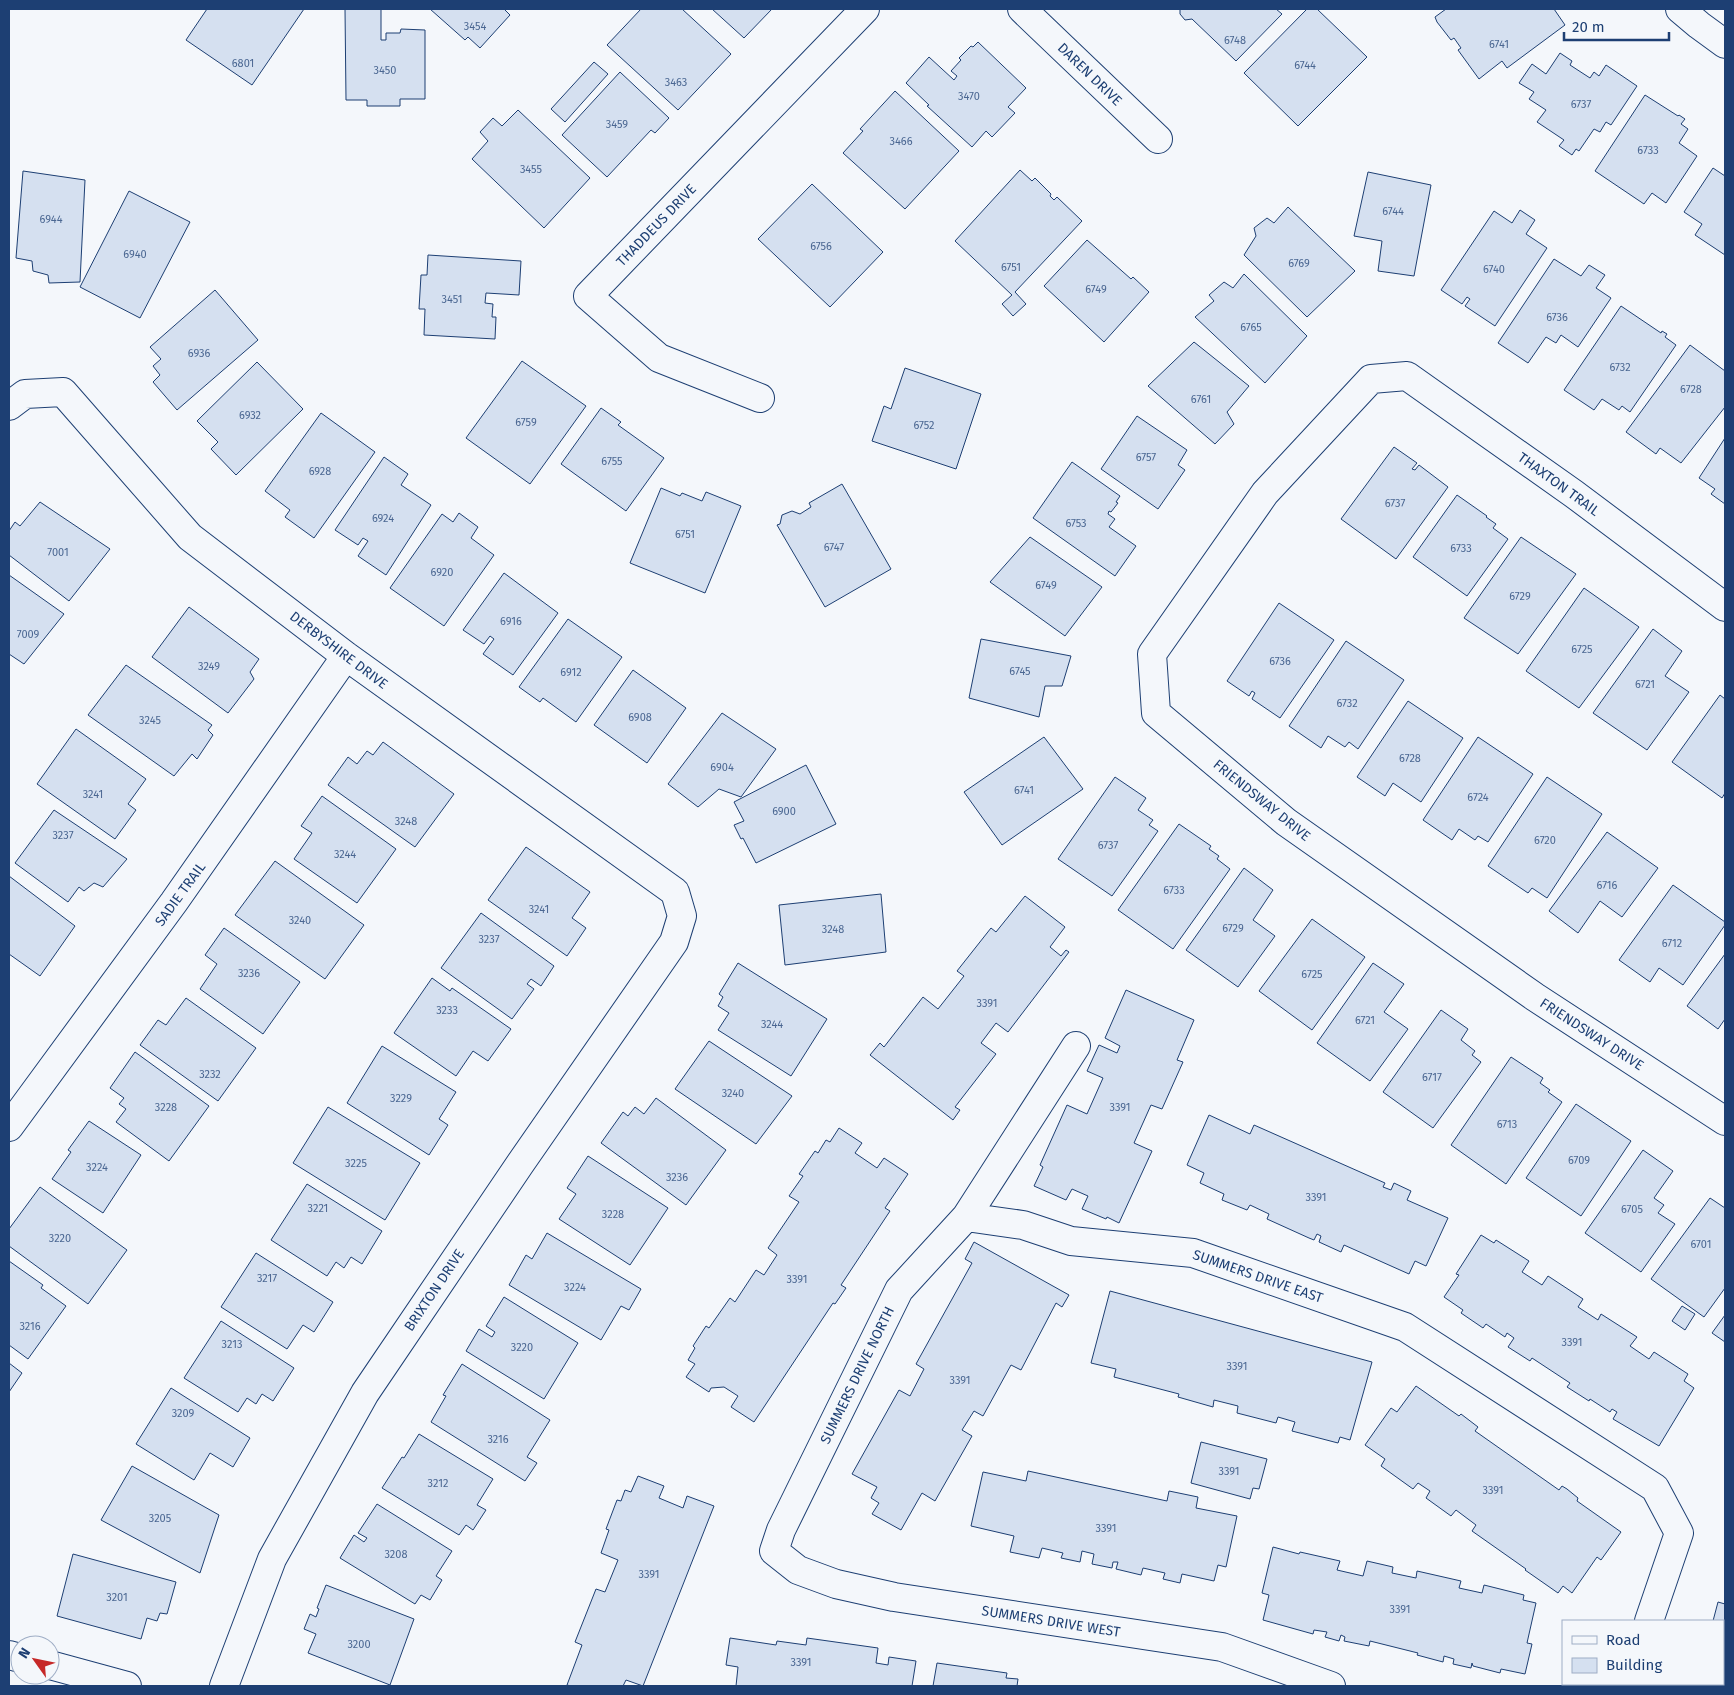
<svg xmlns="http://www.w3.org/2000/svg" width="1734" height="1695" font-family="'Fira Sans',sans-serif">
<rect width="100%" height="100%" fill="#f4f7fb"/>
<path fill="#d5e0f0" stroke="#1d3f73" d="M207,9H304L252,85L186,40Z
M345,9H381V40H386V33H400L401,29L425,30V99H400V106H367V100H346Z
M430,9H504L510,15L480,48L468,37L465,40Z
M641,9H682L731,54L678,110L607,45Z
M712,9H772L744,38Z
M1180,9H1276L1282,14L1236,61L1192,19L1185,20L1180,14Z
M1307,9H1317L1367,57L1298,126L1244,73Z
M1446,9H1554L1565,25L1507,68L1502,61L1479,79L1458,50L1461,48L1454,38L1451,40L1437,22L1435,17Z
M978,42L1026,88L1008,107L1015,113L992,137L986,131L972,147L927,106L929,105L906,83L929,57L954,80L957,76L951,71L961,60L959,58L971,46L973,47Z
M1560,53L1572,61L1570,65L1590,78L1594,72L1599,76L1606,65L1637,86L1611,125L1606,122L1600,132L1594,129L1579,151L1576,149L1572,155L1559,146L1564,140L1537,122L1546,110L1529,99L1534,92L1519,83L1532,64L1546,74Z
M594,62L608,74L565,122L551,109Z
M620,72L669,118L655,133L651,130L607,177L562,135Z
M895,91L959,151L905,209L843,153L863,131L860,129Z
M1645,95L1678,116L1679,115L1685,119L1681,124L1688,129L1679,143L1697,156L1666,203L1652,193L1644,204L1595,171Z
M518,110L590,178L544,228L472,159L488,141L480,132L493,118L502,126Z
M1713,168L1725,176V255L1695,235L1702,224L1684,212Z
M1020,170L1032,181L1035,178L1051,194L1050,196L1054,200L1057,197L1082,221L1015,292L1026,304L1013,316L1002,304L1012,295L955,241Z
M23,171L85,180L80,282L49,283L48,275L33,271L32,261L16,258Z
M1368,172L1431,185L1414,276L1378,271L1382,241L1354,236Z
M812,184L883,252L830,307L758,239Z
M129,191L190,222L140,318L80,287Z
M1288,207L1355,271L1307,317L1244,255L1256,236L1254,228L1267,218L1274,223Z
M1520,210L1535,220L1526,234L1547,248L1495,326L1465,306L1470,299L1467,297L1462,304L1441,290L1494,211L1512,223Z
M1087,240L1131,279L1133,277L1149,292L1104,342L1044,286Z
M428,255L521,261L519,295L486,293L485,303L493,304L492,317H496L495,339L424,335L425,309H419L421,275H427Z
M1554,259L1581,276L1589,265L1605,275L1596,288L1611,298L1578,347L1561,335L1556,343L1546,337L1528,363L1498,343Z
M1244,274L1307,336L1265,383L1195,317L1214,301L1209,295L1224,282L1233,288Z
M215,290L258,340L177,410L153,382L160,375L153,366L161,359L150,347Z
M1621,306L1661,333L1662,331L1667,334L1665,337L1676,345L1630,412L1622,406L1619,410L1602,399L1594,410L1564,390Z
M1194,342L1249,386L1227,412L1234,424L1215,444L1148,386Z
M1690,345L1725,371V407L1681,463L1660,448L1656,454L1626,432Z
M522,361L586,406L530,484L466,438Z
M257,362L303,409L236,475L211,449L218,442L197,421Z
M905,368L981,394L956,469L872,441L884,406L891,409Z
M601,408L621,422L618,425L664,458L626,511L561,464Z
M321,413L375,452L314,538L285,517L290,510L265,491Z
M1137,416L1187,450L1178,465L1185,470L1158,509L1101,469Z
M1725,438V504L1711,494L1715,489L1699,478Z
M1394,447L1417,463L1412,469L1415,470L1419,465L1448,487L1396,559L1341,519Z
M384,457L408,474L401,485L431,505L386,575L358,556L368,541L363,538L358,545L335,530Z
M1072,462L1120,496L1116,502L1118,503L1111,512L1109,511L1108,514L1115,519L1109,527L1136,546L1115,576L1033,518Z
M842,484L891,569L825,607L777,525L780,524L782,515L792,511L800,514L811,507L809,503Z
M661,488L680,496L682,493L702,501L706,492L741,506L705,593L630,563Z
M1457,495L1487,516L1486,517L1496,524L1493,528L1508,539L1467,596L1413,557Z
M40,502L110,549L69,601L9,555V531L15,522L20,526Z
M459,513L478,527L471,538L494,555L444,626L390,588L442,514L453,522Z
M1030,537L1102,587L1065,636L990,582Z
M1521,537L1576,574L1518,654L1464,618Z
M504,573L558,613L513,675L483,654L494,639L490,636L484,644L463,630Z
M9,575L64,614L24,664L9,654Z
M1584,588L1639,627L1579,708L1526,671Z
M1279,603L1334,640L1280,718L1252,699L1255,693L1252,691L1249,696L1227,681Z
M189,607L259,659L250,672L254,679L228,713L152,657Z
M568,619L622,657L576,722L543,698L540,702L519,687Z
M1653,629L1682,651L1665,676L1689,692L1647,750L1593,713Z
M981,639L1071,656L1062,686H1045L1039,717L969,698Z
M1346,641L1404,680L1358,749L1349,742L1345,747L1328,736L1321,748L1289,726Z
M126,665L212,725L208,730L213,735L197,759L192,754L174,776L88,715Z
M633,670L686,708L647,763L594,725Z
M1720,695L1725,699V793L1722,798L1672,762Z
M1408,701L1463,738L1421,802L1393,783L1385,796L1357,777Z
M722,713L776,749L741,797L719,789L698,807L668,784Z
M76,729L146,779L128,804L136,810L115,839L37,784Z
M1044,737L1083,789L1002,845L964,792Z
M1478,737L1533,774L1488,842L1478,836L1475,840L1459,829L1452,840L1423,820Z
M383,742L454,794L415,847L328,785L348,757L357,764L367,751L373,755Z
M806,765L836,824L756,863L743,838L741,839L734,825L744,821L734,802Z
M1115,777L1146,798L1138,810L1153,820L1149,825L1158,831L1112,896L1058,859Z
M1547,777L1602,814L1547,898L1532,888L1528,893L1488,866Z
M322,796L396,849L357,903L294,859L312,833L301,826Z
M54,810L127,859L103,887L94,883L84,891L79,887L68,902L15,863Z
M1179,824L1211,846L1209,849L1219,856L1217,859L1230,869L1173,949L1118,910Z
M1607,832L1658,868L1622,917L1600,901L1578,933L1549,911Z
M526,847L590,892L572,918L586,928L567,956L488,900Z
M275,861L364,925L325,979L235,915Z
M1244,868L1273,890L1253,920L1275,936L1238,987L1186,950Z
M9,876L75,926L40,976L9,954Z
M1673,885L1725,922V925L1683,985L1659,968L1650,982L1619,960Z
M881,894L886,952L785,965L779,905Z
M1025,896L1065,927L1050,947L1061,956L1066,950L1069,952L1008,1032L996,1023L981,1043L996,1054L955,1107L960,1110L953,1120L870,1055L880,1043L884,1047L923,997L938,1009L964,976L957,971L991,928L996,932Z
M481,913L554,966L541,986L531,979L527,984L534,989L512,1019L441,968Z
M1312,919L1365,957L1312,1030L1259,991Z
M224,928L300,982L263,1034L200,989L217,964L205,955Z
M1725,954V1019L1718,1029L1687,1006Z
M738,963L827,1019L791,1076L718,1030L729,1013L718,1006L723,997L719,994Z
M1373,963L1404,984L1384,1012L1408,1029L1370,1081L1317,1043Z
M432,978L450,991L452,988L511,1029L488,1061L473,1051L456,1076L394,1033Z
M1126,990L1194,1020L1177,1060L1183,1062L1162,1109L1151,1105L1134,1143L1152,1151L1119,1223L1107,1217L1106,1219L1082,1209L1088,1196L1072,1189L1066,1200L1034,1186L1043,1167L1040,1165L1067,1105L1087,1114L1103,1078L1087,1071L1099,1045L1117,1053L1120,1046L1105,1038Z
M186,998L256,1048L218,1101L140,1045L158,1020L166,1025Z
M1441,1010L1468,1029L1461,1040L1475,1051L1472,1055L1481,1062L1433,1128L1383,1092Z
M709,1041L792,1096L756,1144L675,1089Z
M382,1046L456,1092L439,1119L448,1125L429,1155L347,1103Z
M135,1052L209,1106L169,1161L116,1122L126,1109L119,1104L124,1098L110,1088Z
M1511,1057L1543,1078L1540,1083L1550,1090L1548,1092L1562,1102L1506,1184L1451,1145Z
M656,1098L726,1150L686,1205L601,1143L623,1112L628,1116L635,1107L644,1114Z
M1576,1104L1631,1141L1581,1216L1526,1178Z
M328,1107L420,1163L385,1220L293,1163Z
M1209,1115L1250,1134L1254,1125L1385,1183L1383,1187L1391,1190L1394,1183L1411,1191L1407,1200L1448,1218L1426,1266L1415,1261L1409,1274L1344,1245L1341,1252L1319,1242L1321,1236L1317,1234L1314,1240L1309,1238L1267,1219L1269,1214L1250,1205L1247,1210L1222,1200L1224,1194L1200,1183L1204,1173L1187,1165Z
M89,1121L141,1155L103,1213L52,1179L71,1152L68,1150Z
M839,1128L862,1143L855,1153L877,1168L884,1158L908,1174L885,1208L890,1211L841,1285L846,1288L835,1304L833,1303L754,1422L731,1407L738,1396L724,1387L711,1388L709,1392L686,1377L695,1364L688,1360L695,1348L693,1346L706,1326L709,1328L730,1298L735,1302L756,1270L764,1275L777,1255L768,1248L799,1202L789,1196L803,1176L799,1174L815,1151L818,1153L826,1140L830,1142Z
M1643,1150L1673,1171L1654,1198L1664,1205L1658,1213L1675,1224L1641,1272L1585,1233Z
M588,1156L668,1208L630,1265L559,1219L576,1194L567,1188Z
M307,1184L382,1231L362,1264L351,1257L344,1268L336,1262L327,1276L271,1240Z
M40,1187L127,1250L88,1304L9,1246V1229Z
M1710,1198L1725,1208V1288L1704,1317L1651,1279Z
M547,1233L641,1289L629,1310L621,1306L601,1340L509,1285L526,1255L532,1259Z
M1481,1235L1494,1243L1496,1240L1529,1261L1522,1272L1542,1285L1548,1276L1583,1299L1578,1307L1598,1320L1601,1314L1637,1337L1630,1346L1649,1359L1654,1352L1688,1374L1684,1381L1694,1388L1659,1446L1613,1419L1617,1412L1612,1409L1610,1412L1590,1399L1589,1401L1567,1387L1570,1383L1532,1358L1530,1361L1508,1347L1514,1338L1507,1333L1505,1337L1486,1324L1483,1328L1461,1313L1463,1310L1444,1297L1459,1275L1456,1274Z
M974,1242L1069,1295L1062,1307L1056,1303L1021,1370L1011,1365L983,1416L974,1411L962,1430L972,1436L935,1501L922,1493L901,1530L872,1514L879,1503L871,1498L877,1487L852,1474L899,1390L910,1396L924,1369L916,1364L972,1263L965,1259Z
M256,1253L333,1302L314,1332L303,1325L287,1349L221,1307Z
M9,1261L43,1285L41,1288L66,1306L28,1359L9,1345Z
M1110,1291L1372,1362L1350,1440L1340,1437L1338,1443L1292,1431L1295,1422L1278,1417L1276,1423L1237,1413L1238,1406L1214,1400L1213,1407L1178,1397L1179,1394L1114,1377L1116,1369L1091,1363Z
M504,1297L578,1343L544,1399L466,1351L479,1329L492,1337L495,1332L486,1326Z
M1682,1306L1695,1314L1685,1330L1672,1321Z
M1725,1315V1342L1712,1333Z
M221,1321L294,1368L273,1401L262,1394L256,1404L247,1398L238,1412L184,1378Z
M9,1363L22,1373L9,1392Z
M462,1364L550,1420L527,1457L537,1463L525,1481L431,1422L446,1396L443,1395Z
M1416,1386L1459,1416L1461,1414L1478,1427L1475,1431L1559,1490L1562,1486L1567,1489L1578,1498L1577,1501L1621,1532L1601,1560L1597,1557L1572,1593L1563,1586L1558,1593L1525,1570L1526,1569L1472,1531L1476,1525L1456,1510L1451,1516L1426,1498L1430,1491L1418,1483L1413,1489L1381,1466L1385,1459L1365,1445L1391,1408L1397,1412Z
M171,1388L250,1438L233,1467L210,1453L194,1480L136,1444Z
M419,1434L493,1479L477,1505L486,1510L473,1530L466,1525L459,1535L382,1488L402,1457L404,1458Z
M1201,1442L1267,1459L1259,1489L1253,1488L1250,1499L1191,1483Z
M132,1466L219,1515L200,1573L101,1520Z
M1028,1471L1167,1501L1169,1491L1198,1497L1196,1508L1237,1516L1226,1567L1218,1565L1214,1581L1182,1574L1180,1583L1163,1579L1165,1573L1143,1568L1141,1575L1116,1569L1118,1562H1113L1112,1568L1092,1564L1094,1554L1082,1551L1080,1562L1061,1558L1063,1553L1042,1548L1039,1558L1010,1552L1014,1536L971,1526L983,1472L1026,1481Z
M638,1476L664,1486L659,1498L683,1508L687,1496L714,1506L643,1686L626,1680L623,1686H571L567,1685L582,1645L575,1642L596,1589L605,1592L618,1560L601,1553L609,1530L606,1529L617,1500L621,1501L625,1490L631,1492Z
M377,1504L452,1551L436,1576L442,1580L430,1600L421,1595L415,1604L340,1558L354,1535L364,1542L367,1538L358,1533Z
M1273,1547L1299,1554L1300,1552L1340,1561L1337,1570L1363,1576L1367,1561L1393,1567L1392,1573L1416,1578L1417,1571L1461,1581L1459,1588L1482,1593L1484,1585L1524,1595L1523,1600L1536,1603L1527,1643L1532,1644L1525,1674L1501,1669L1500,1673L1473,1666L1472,1663L1471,1668L1453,1664L1454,1659L1444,1656L1443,1662L1417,1655L1418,1653L1370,1641L1369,1646L1344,1641L1345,1637L1341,1635L1339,1641L1325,1637L1327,1632L1314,1630L1313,1634L1263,1620L1269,1595L1262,1593Z
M73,1554L176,1582L167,1614L160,1613L157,1621L147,1618L141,1639L57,1616Z
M326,1585L414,1619L390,1685L308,1653L316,1634L304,1629L310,1614L316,1617L319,1609L317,1608Z
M1718,1602L1725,1604V1686L1692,1685L1723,1684V1621H1713Z
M730,1638L776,1645L777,1641L806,1645L807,1638L878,1648L876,1663L888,1665L889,1657L916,1661L912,1686H736L738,1667L726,1665Z
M937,1663L1007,1673L1006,1678L1018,1679L1017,1686H933Z"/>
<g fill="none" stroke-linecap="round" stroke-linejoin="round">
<defs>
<path id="street" d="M1022,9L1158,139
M1680,9L1699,25L1725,44
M760,398L659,358L588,296L865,9
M9,406L25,394L63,392L190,537L346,656L675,892L682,916L674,942L520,1164L365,1393L272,1559L224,1686
M1725,607L1574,494L1407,376L1371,379L1265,493L1152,654L1156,713L1286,822L1535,997L1725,1121
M1076,1046L966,1217L899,1290L781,1530L774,1551L798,1570L836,1584L894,1597L1222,1647L1331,1686
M9,1127L174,902L346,656
M966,1217L1023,1225L1071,1241L1193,1253L1405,1327L1655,1488L1679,1533L1649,1621
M1627,1686V1684"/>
<path id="secondary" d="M9,1655L20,1658
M50,1665L127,1686"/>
</defs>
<use href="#street" stroke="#1d3f73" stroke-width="30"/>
<use href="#secondary" stroke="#1d3f73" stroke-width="30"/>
<use href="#street" stroke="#f4f7fb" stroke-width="28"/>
<use href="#secondary" stroke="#f4f7fb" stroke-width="28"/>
</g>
<g text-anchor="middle" stroke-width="4" stroke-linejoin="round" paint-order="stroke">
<g font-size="11" fill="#4b6792">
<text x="475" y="30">3454</text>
<text x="1235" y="44">6748</text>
<text x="1499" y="48">6741</text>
<text x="243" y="67">6801</text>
<text x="1305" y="69">6744</text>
<text x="385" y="74">3450</text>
<text x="676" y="86">3463</text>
<text x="969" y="100">3470</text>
<text x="1581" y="108">6737</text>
<text x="617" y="128">3459</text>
<text x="901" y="145">3466</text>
<text x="1648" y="154">6733</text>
<text x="531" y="173">3455</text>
<text x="1393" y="215">6744</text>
<text x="51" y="223">6944</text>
<text x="821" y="250">6756</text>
<text x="135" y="258">6940</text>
<text x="1299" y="267">6769</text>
<text x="1011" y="271">6751</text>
<text x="1494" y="273">6740</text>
<text x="1096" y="293">6749</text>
<text x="452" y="303">3451</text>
<text x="1557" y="321">6736</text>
<text x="1251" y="331">6765</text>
<text x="199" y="357">6936</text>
<text x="1620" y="371">6732</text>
<text x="1691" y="393">6728</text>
<text x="1201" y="403">6761</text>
<text x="250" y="419">6932</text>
<text x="526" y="426">6759</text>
<text x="924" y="429">6752</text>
<text x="1146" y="461">6757</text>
<text x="612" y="465">6755</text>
<text x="320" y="475">6928</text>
<text x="1395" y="507">6737</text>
<text x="383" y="522">6924</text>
<text x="1076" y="527">6753</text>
<text x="685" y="538">6751</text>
<text x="834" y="551">6747</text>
<text x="1461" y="552">6733</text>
<text x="58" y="556">7001</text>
<text x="442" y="576">6920</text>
<text x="1046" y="589">6749</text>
<text x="1520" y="600">6729</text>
<text x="511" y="625">6916</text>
<text x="28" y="638">7009</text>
<text x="1582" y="653">6725</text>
<text x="1280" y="665">6736</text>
<text x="209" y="670">3249</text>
<text x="1020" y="675">6745</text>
<text x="571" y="676">6912</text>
<text x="1645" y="688">6721</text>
<text x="1347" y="707">6732</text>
<text x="640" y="721">6908</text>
<text x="150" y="724">3245</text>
<text x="1410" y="762">6728</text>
<text x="722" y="771">6904</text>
<text x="1024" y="794">6741</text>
<text x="93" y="798">3241</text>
<text x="1478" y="801">6724</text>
<text x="784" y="815">6900</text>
<text x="406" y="825">3248</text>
<text x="63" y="839">3237</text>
<text x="1545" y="844">6720</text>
<text x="1108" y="849">6737</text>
<text x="345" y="858">3244</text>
<text x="1607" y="889">6716</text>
<text x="1174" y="894">6733</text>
<text x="539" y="913">3241</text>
<text x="300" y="924">3240</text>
<text x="1233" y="932">6729</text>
<text x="833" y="933">3248</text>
<text x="489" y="943">3237</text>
<text x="1672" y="947">6712</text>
<text x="249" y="977">3236</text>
<text x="1312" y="978">6725</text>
<text x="987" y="1007">3391</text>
<text x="447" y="1014">3233</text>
<text x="1365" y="1024">6721</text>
<text x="772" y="1028">3244</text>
<text x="210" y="1078">3232</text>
<text x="1432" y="1081">6717</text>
<text x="733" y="1097">3240</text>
<text x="401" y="1102">3229</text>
<text x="166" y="1111">3228</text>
<text x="1120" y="1111">3391</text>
<text x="1507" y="1128">6713</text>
<text x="1579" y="1164">6709</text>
<text x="356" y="1167">3225</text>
<text x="97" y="1171">3224</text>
<text x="677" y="1181">3236</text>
<text x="1316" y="1201">3391</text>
<text x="318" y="1212">3221</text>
<text x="1632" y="1213">6705</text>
<text x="613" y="1218">3228</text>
<text x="60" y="1242">3220</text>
<text x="1701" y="1248">6701</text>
<text x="267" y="1282">3217</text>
<text x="797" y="1283">3391</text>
<text x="575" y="1291">3224</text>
<text x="30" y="1330">3216</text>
<text x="1572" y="1346">3391</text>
<text x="232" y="1348">3213</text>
<text x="522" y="1351">3220</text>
<text x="1237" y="1370">3391</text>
<text x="960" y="1384">3391</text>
<text x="183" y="1417">3209</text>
<text x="498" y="1443">3216</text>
<text x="1229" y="1475">3391</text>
<text x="438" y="1487">3212</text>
<text x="1493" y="1494">3391</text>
<text x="160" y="1522">3205</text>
<text x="1106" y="1532">3391</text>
<text x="396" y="1558">3208</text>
<text x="649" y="1578">3391</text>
<text x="117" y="1601">3201</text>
<text x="1400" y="1613">3391</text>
<text x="359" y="1648">3200</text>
<text x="801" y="1666">3391</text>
</g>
<g font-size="14" fill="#1d3f73" stroke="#f4f7fb">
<text transform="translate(1090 74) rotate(44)" y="5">DAREN DRIVE</text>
<text transform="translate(656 225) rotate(-46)" y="5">THADDEUS DRIVE</text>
<text transform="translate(1559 484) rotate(36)" y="5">THAXTON TRAIL</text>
<text transform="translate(339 650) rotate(37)" y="5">DERBYSHIRE DRIVE</text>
<text transform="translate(1262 800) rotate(39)" y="5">FRIENDSWAY DRIVE</text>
<text transform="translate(180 894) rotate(-54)" y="5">SADIE TRAIL</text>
<text transform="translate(1592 1034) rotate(33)" y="5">FRIENDSWAY DRIVE</text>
<text transform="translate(1258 1276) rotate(19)" y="5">SUMMERS DRIVE EAST</text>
<text transform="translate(434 1290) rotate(-56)" y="5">BRIXTON DRIVE</text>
<text transform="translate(857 1375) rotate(-64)" y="5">SUMMERS DRIVE NORTH</text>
<text transform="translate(1051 1621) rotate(9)" y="5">SUMMERS DRIVE WEST</text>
</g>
</g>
<rect width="1734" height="1695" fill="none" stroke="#1d3f73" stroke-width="20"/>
<rect x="1562" y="1620" width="162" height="65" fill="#f4f7fb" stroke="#9eadc5"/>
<rect x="1572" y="1636" width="25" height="8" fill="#f4f7fb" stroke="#9eadc5"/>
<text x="1606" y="1645" font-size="15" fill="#1d3f73">Road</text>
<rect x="1572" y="1658" width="25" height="15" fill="#d5e0f0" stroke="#9eadc5"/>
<text x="1606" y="1670" font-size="15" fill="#1d3f73">Building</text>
<g transform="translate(35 1660) rotate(303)"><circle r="24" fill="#f4f7fb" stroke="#9eadc5"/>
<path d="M0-4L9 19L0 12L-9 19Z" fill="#c62828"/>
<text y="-8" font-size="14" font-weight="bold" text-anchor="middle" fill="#1d3f73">N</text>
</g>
<path d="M1564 32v8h105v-8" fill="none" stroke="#1d3f73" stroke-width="2.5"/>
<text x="1572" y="32" font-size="15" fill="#1d3f73" stroke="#f4f7fb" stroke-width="4" paint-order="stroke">20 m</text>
</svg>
